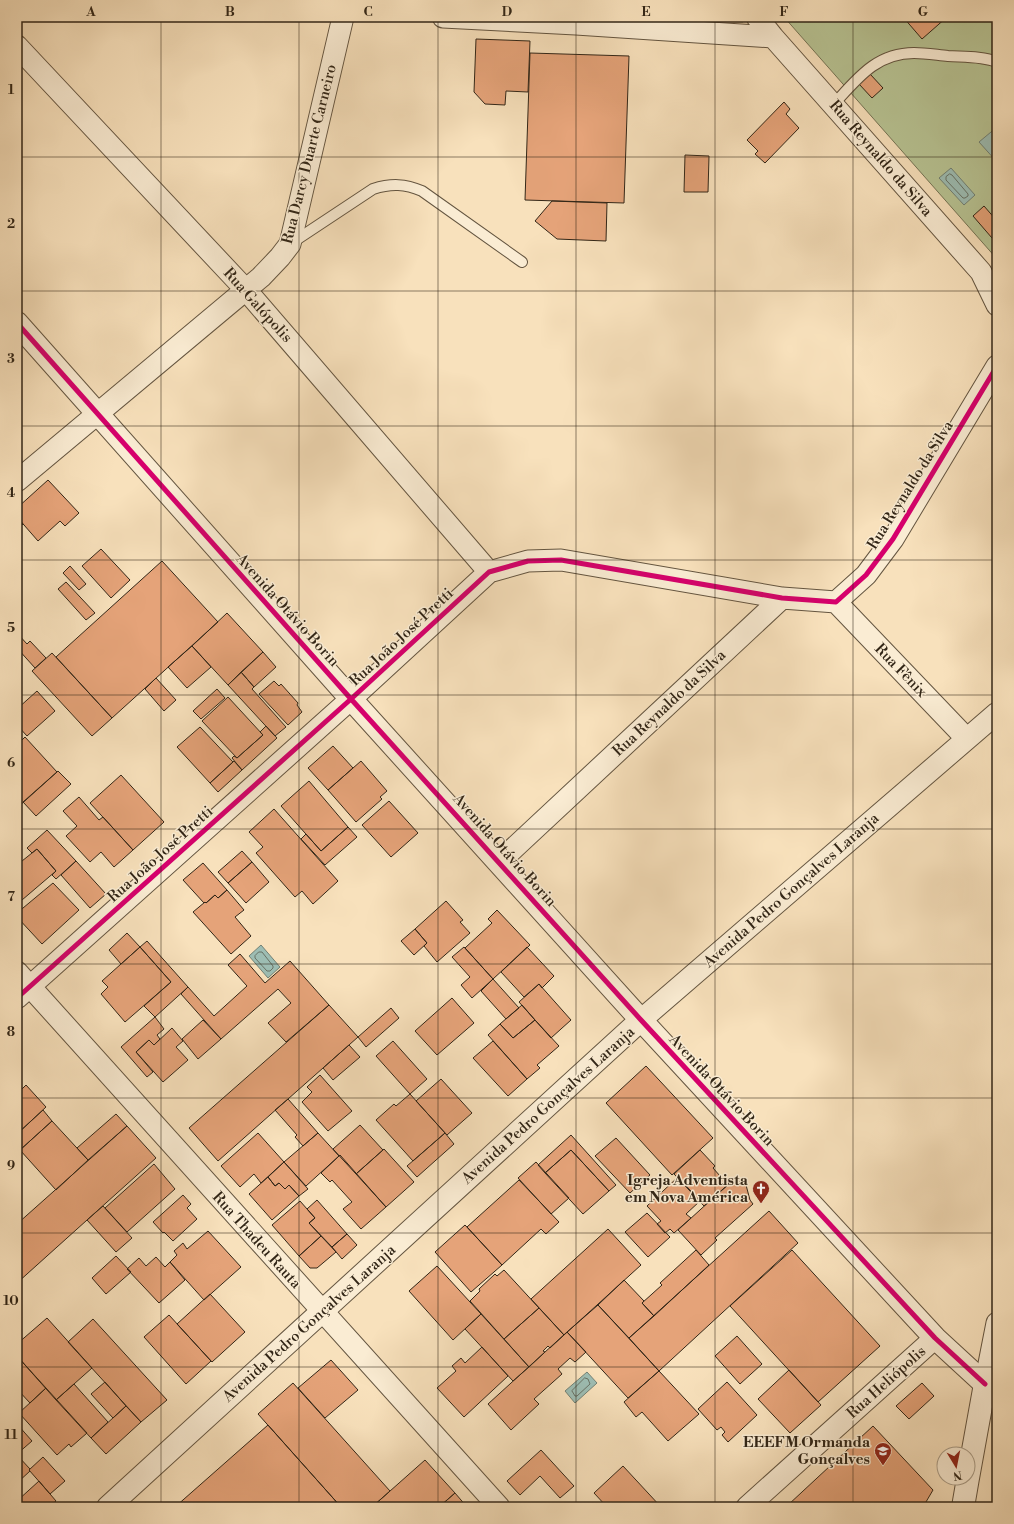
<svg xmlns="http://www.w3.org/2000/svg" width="1014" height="1524" font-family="'Libre Bodoni',serif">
<rect width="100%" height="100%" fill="#f8e1bc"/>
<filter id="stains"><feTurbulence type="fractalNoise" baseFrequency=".005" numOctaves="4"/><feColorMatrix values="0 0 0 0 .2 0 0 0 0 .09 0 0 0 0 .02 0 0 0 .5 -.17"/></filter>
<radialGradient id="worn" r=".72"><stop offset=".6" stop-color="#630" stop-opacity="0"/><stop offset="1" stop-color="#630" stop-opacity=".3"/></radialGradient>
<path fill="#b8c494" stroke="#757556" d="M667,17H739L743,22L664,20Z
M784,17H997V259Z"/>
<path fill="#9dbdb3" stroke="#728175" d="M997,127V162L979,142Z
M951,168L975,195L964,205L939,178Z
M261,945L280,967L268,978L249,956Z
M587,1372L597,1383L575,1403L565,1391Z"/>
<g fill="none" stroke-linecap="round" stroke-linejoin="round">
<path stroke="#687265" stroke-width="1" d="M950,174L952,175L968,194V196L965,198H963L946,180V177Z
M259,952H262L273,966V968L270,971H267L255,958V956Z
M585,1378L588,1379L590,1384L577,1396H575L572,1391Z"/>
</g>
<path fill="#e5a379" stroke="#322617" d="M903,17H947L922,39Z
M476,39L530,41L528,92L506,91L505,105L485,104L474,92Z
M530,53L629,56L624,203L525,200Z
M870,74L883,88L872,98L859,84Z
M784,102L790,109L786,114L799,128L765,163L755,154L758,151L747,140Z
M685,155L709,156L708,192H684Z
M552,201L607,203L606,241L557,239L535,221Z
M984,206L997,221V233L992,238L973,216Z
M48,480L79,513L65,526L60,521L38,541L17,517V508Z
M17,517L23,524L17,530Z
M101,549L130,580L111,598L82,566Z
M162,561L218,622L112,718L56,657Z
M70,566L86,584L79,590L63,573Z
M66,582L95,613L86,620L58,589Z
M227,613L263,652L228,685L192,646Z
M17,633L27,644L30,641L46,658L35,668L17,648Z
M192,646L211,667L187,688L168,667Z
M263,652L276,667L254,687L241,672Z
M52,653L112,718L92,736L32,671Z
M241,672L254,687L252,689L286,727L275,736L228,685Z
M156,678L176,700L164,711L145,689Z
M274,681L279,686L281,684L298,703L297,705L302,712L288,725L259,694Z
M217,689L225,698L201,719L193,711Z
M37,691L55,711L27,736L17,725V709Z
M228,697L263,735L237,758L202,721Z
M266,726L277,738L242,770L232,758L234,756L237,758L263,735L260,732Z
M200,727L233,762L210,783L177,747Z
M25,737L57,772L17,808V745Z
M333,746L353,768L328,790L308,768Z
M234,761L242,770L218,792L210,783Z
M361,761L387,791L380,797L382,799L356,822L328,790Z
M58,771L71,784L36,816L23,802Z
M121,775L164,822L133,850L90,803Z
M309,781L348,827L321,851L281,806Z
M79,797L99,820L103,817L133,850L114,867L101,852L90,862L66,836L77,826L63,811Z
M389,801L418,833L391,857L362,825Z
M274,809L338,881L313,904L302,891L295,897L256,853L263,847L249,832Z
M348,827L357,837L325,865L301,839L306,834L321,851Z
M47,830L76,861L56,879L52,875L56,871L37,849L32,853L27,848Z
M37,849L56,871L22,900L17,893V865Z
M242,851L252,862L228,883L218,872Z
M76,861L106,894L90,908L61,875Z
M252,862L269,882L246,903L228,883Z
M203,863L227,890L218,898L215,895L206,903L205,902L204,903L183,880Z
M53,883L79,910L42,944L17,917V913Z
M227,890L244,910L235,917L251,936L231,954L193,912L205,902L206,903L215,895L218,898Z
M446,901L463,920L460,922L470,933L437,962L424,946L427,943L415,929Z
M497,910L530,945L493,979L465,948L492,923L488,919Z
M415,929L427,943L414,955L401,941Z
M127,933L140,947L121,964L109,950Z
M147,941L188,987L155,1017L144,1006L171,982L140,947Z
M140,947L171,982L125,1022L101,994L108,987L102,981Z
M464,947L493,979L472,998L461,985L470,977L452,957Z
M527,947L554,976L542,988L539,984L524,997L501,972Z
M240,954L265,983L290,961L329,1005L286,1042L268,1023L291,1003L278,989L221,1039L181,994L188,987L214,1016L247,986L228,965Z
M493,979L519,1008L506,1019L481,991Z
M539,984L571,1020L551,1038L519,1002Z
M452,998L474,1023L437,1055L415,1031Z
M329,1005L358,1037L218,1161L189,1128Z
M522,1005L535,1020L513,1038L500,1024Z
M391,1008L399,1018L366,1047L358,1037Z
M155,1017L164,1029L157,1035L160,1039L154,1045L149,1040L136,1052L153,1072L147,1077L121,1047Z
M203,1020L221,1039L198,1059L182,1039Z
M535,1020L559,1046L537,1065L540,1068L527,1079L488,1035L500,1024L513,1038Z
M172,1028L183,1041L176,1047L188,1060L163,1082L136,1052L149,1040L154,1045Z
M393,1041L427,1079L410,1094L376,1056Z
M493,1041L527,1079L508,1096L473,1058Z
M349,1045L360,1057L333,1080L323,1068Z
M646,1066L713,1138L672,1175L606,1103Z
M320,1075L352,1111L328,1131L302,1102L312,1092L307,1087Z
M441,1079L472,1113L447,1135L416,1101Z
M26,1085L46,1107L17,1134V1094Z
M410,1094L445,1133L413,1161L376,1120L394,1104L396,1106Z
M288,1099L318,1133L303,1146L295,1137L297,1135L275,1110Z
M43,1110L52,1121L20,1150L17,1147V1134Z
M116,1114L127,1126L88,1160L77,1148Z
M52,1121L88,1160L56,1190L20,1150Z
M360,1125L383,1150L356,1174L333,1149Z
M127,1126L156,1158L17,1283V1224Z
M258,1133L284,1162L261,1183L254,1174L240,1187L221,1166Z
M318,1133L339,1156L306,1186L284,1162Z
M445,1133L454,1144L417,1177L407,1166Z
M571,1135L616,1185L609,1191L571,1150L545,1173L538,1165Z
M616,1138L650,1175L630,1193L595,1156Z
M384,1149L414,1182L386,1207L356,1174Z
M571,1150L609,1191L583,1214L545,1173Z
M700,1150L715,1166L713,1168L728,1185L704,1206L674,1174Z
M340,1155L386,1207L361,1229L343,1209L352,1202L332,1180L330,1182L321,1173Z
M284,1162L308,1189L299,1196L289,1185L285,1189L279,1183L275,1186L268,1177Z
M536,1162L569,1198L551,1214L518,1178Z
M154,1164L175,1189L127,1232L105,1208Z
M268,1177L275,1186L279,1183L285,1189L289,1185L299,1196L272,1220L249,1194Z
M678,1177L700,1201L686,1214L691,1218L674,1233L670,1229L665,1233L657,1224L661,1221L647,1206Z
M734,1179L746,1185L750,1200L753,1204L715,1238L717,1240L701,1255L678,1230Z
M519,1180L559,1222L546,1234L541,1229L502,1265L467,1227Z
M183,1195L191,1204L187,1208L197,1219L173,1241L164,1232L163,1233L153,1222Z
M317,1200L347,1234L332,1247L309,1223L315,1218L307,1209Z
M300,1201L315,1218L309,1223L321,1236L299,1256L272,1225Z
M103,1206L132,1238L116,1252L87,1220Z
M769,1211L798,1243L659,1371L629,1338Z
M647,1213L670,1237L648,1257L625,1232Z
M465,1225L502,1265L471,1292L435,1252Z
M608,1229L641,1265L564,1335L531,1299Z
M208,1231L241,1267L204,1300L170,1262L177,1255L174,1251L183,1243L187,1249Z
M347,1234L357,1245L342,1259L332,1247Z
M321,1236L336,1252L317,1268H310L299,1256Z
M696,1250L709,1265L654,1316L642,1303L662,1285L660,1283Z
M792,1250L880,1346L818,1402L730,1306Z
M116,1256L131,1272L106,1294L92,1278Z
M156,1257L165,1267L170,1262L185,1280L159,1303L127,1269L139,1258L146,1266Z
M437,1266L481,1314L453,1340L409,1291Z
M504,1270L539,1308L504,1339L470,1301L480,1291L479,1289L495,1274L497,1276Z
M624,1280L644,1301L642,1303L654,1316L629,1338L598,1305Z
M210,1294L245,1332L212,1362L177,1324Z
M598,1305L659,1371L628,1398L567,1332Z
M539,1308L564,1335L550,1348L548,1346L543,1351L545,1352L529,1367L504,1339Z
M481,1314L529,1367L513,1381L465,1329Z
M169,1315L211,1361L186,1384L144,1337Z
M47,1318L92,1368L56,1400L17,1356V1344Z
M93,1319L167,1400L141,1422L68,1342Z
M567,1332L586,1352L575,1362L570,1358L558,1369L562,1374L534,1399L539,1404L511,1430L488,1404Z
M737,1336L762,1364L740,1384L715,1356Z
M482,1347L508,1376L464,1417L437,1388L456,1371L452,1366L461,1358L465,1363Z
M17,1356L46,1388L30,1403L17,1389Z
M331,1360L358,1390L325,1418L298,1388Z
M789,1370L821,1405L790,1433L758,1399Z
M659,1371L699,1414L668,1441L642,1412L636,1417L624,1402Z
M105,1382L126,1406L113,1418L91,1394Z
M727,1382L757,1415L728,1442L722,1435L725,1432L721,1427L717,1430L698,1409Z
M293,1383L390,1491L372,1507H341L258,1414Z
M922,1383L934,1396L909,1419L896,1406Z
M74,1384L108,1422L91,1438L56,1400Z
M46,1388L87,1433L71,1447L69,1444L57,1455L19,1413Z
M126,1406L141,1422L106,1454L91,1438Z
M17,1424L32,1441L17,1454Z
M268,1425L341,1507H175Z
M873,1426L933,1490L923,1507H789L788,1505Z
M541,1450L574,1486L560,1498L540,1476L520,1495L507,1481Z
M17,1455L30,1469L29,1470L30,1471L17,1483Z
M43,1457L65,1481L50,1494L29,1470Z
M425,1460L455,1493L439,1507H372Z
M623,1466L661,1507H607L594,1493Z
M39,1481L56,1501L49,1507H17V1501Z
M455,1493L467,1507H439Z"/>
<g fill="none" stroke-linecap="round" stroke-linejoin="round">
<defs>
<path id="service" d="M834,104C857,79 876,53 914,53C925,53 937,55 948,56C964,57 982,56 997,62
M293,242L373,189C392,183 405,184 422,191L522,262"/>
<path id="minor" d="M443,17L576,24L773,37
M757,17L773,37L981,272L997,305
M17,46L246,290L489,572
M17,481L261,277L280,257L290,244L343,17
M836,602L966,738
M499,862L782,598
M17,972L499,1507
M17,998L351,699L489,572L528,561L561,560L782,598L836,602L866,575L893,539L997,366
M641,1020L997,713
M985,1384L997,1323
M747,1507L935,1338"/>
<path id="tertiary" d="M17,323L351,699L641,1020L935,1338L985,1384L968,1478
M108,1507L641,1020
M963,1507L968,1478"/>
</defs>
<use href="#service" stroke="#645540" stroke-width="12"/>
<use href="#minor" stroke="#645540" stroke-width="23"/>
<use href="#tertiary" stroke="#645540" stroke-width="24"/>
<use href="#service" stroke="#faecd3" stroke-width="10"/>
<use href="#minor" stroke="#faecd3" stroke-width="21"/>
<use href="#tertiary" stroke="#faecd3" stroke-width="22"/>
<defs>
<path id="cycleway" d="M17,323L351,699L641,1020L935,1338L985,1384
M17,998L351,699L489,572L528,561L561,560L782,598L836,602L866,575L893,539L997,366"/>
</defs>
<use href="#cycleway" stroke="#faecd3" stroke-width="8"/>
<use href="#cycleway" stroke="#d6006c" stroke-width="5"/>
</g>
<path fill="none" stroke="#322617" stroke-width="1" stroke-opacity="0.55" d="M161,17V1507M299,17V1507M438,17V1507M576,17V1507M715,17V1507M853,17V1507M17,157H997M17,291H997M17,426H997M17,560H997M17,695H997M17,829H997M17,964H997M17,1098H997M17,1233H997M17,1367H997"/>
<defs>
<symbol id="church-pin" viewBox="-11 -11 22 30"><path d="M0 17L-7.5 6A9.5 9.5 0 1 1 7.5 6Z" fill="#8f2418" stroke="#faecd3"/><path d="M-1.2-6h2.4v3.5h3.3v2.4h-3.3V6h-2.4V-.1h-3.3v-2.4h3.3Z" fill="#fff"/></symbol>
<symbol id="school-pin" viewBox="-11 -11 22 30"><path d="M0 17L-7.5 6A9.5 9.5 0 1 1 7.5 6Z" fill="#8f2418" stroke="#faecd3"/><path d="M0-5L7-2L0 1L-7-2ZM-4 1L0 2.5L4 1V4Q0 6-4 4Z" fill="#fff"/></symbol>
</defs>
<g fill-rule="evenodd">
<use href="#church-pin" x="751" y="1179" width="20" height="27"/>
<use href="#school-pin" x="873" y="1441" width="20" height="27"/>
</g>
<g text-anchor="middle" stroke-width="3" stroke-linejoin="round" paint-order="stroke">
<g font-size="15" fill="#322617" stroke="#faecd3">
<text transform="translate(309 154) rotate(-76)" y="5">Rua Darcy Duarte Carneiro</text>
<text transform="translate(881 158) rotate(49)" y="5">Rua Reynaldo da Silva</text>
<text transform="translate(258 305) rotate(48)" y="5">Rua Galópolis</text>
<text transform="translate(910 485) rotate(-58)" y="5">Rua Reynaldo da Silva</text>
<text transform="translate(288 610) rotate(48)" y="5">Avenida Otávio Borin</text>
<text transform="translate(401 637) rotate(-43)" y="5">Rua João José Pretti</text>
<text transform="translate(901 670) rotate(46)" y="5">Rua Fênix</text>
<text transform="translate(669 703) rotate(-43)" y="5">Rua Reynaldo da Silva</text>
<text transform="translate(505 850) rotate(48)" y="5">Avenida Otávio Borin</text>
<text transform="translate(160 854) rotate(-42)" y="5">Rua João José Pretti</text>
<text transform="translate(791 890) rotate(-41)" y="5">Avenida Pedro Gonçalves Laranja</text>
<text transform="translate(722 1090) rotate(47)" y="5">Avenida Otávio Borin</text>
<text transform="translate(548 1105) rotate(-42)" y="5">Avenida Pedro Gonçalves Laranja</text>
<text transform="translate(257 1240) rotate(48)" y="5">Rua Thadeu Rauta</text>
<text transform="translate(309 1323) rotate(-42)" y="5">Avenida Pedro Gonçalves Laranja</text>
<text transform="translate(886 1382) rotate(-42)" y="5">Rua Heliópolis</text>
</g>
<g font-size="15" font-weight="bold" fill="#322617" stroke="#faecd3" text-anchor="end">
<text x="748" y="1185">Igreja Adventista<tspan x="748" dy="17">em Nova América</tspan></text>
<text x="870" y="1447">EEEFM Ormanda<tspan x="870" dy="17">Gonçalves</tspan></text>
</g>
</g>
<rect width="1014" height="1524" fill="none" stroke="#f8e1bc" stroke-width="44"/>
<g transform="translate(956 1466) rotate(170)"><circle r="19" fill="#faecd3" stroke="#aa9d88"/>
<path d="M0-3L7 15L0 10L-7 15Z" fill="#8f2418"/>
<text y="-6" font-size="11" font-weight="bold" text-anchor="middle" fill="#322617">N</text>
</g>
<rect x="22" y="22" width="970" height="1480" fill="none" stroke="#322617" stroke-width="1.5"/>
<g font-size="13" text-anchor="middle" font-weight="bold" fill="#322617">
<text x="91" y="16">A</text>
<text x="230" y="16">B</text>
<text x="368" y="16">C</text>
<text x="507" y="16">D</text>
<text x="646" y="16">E</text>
<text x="784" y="16">F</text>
<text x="923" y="16">G</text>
<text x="11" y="94">1</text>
<text x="11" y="228">2</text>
<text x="11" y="363">3</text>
<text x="11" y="497">4</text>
<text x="11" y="632">5</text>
<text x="11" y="767">6</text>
<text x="11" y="901">7</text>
<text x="11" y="1036">8</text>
<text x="11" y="1170">9</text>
<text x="11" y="1305">10</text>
<text x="11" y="1439">11</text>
</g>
<rect width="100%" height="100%" filter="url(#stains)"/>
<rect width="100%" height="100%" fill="url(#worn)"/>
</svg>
